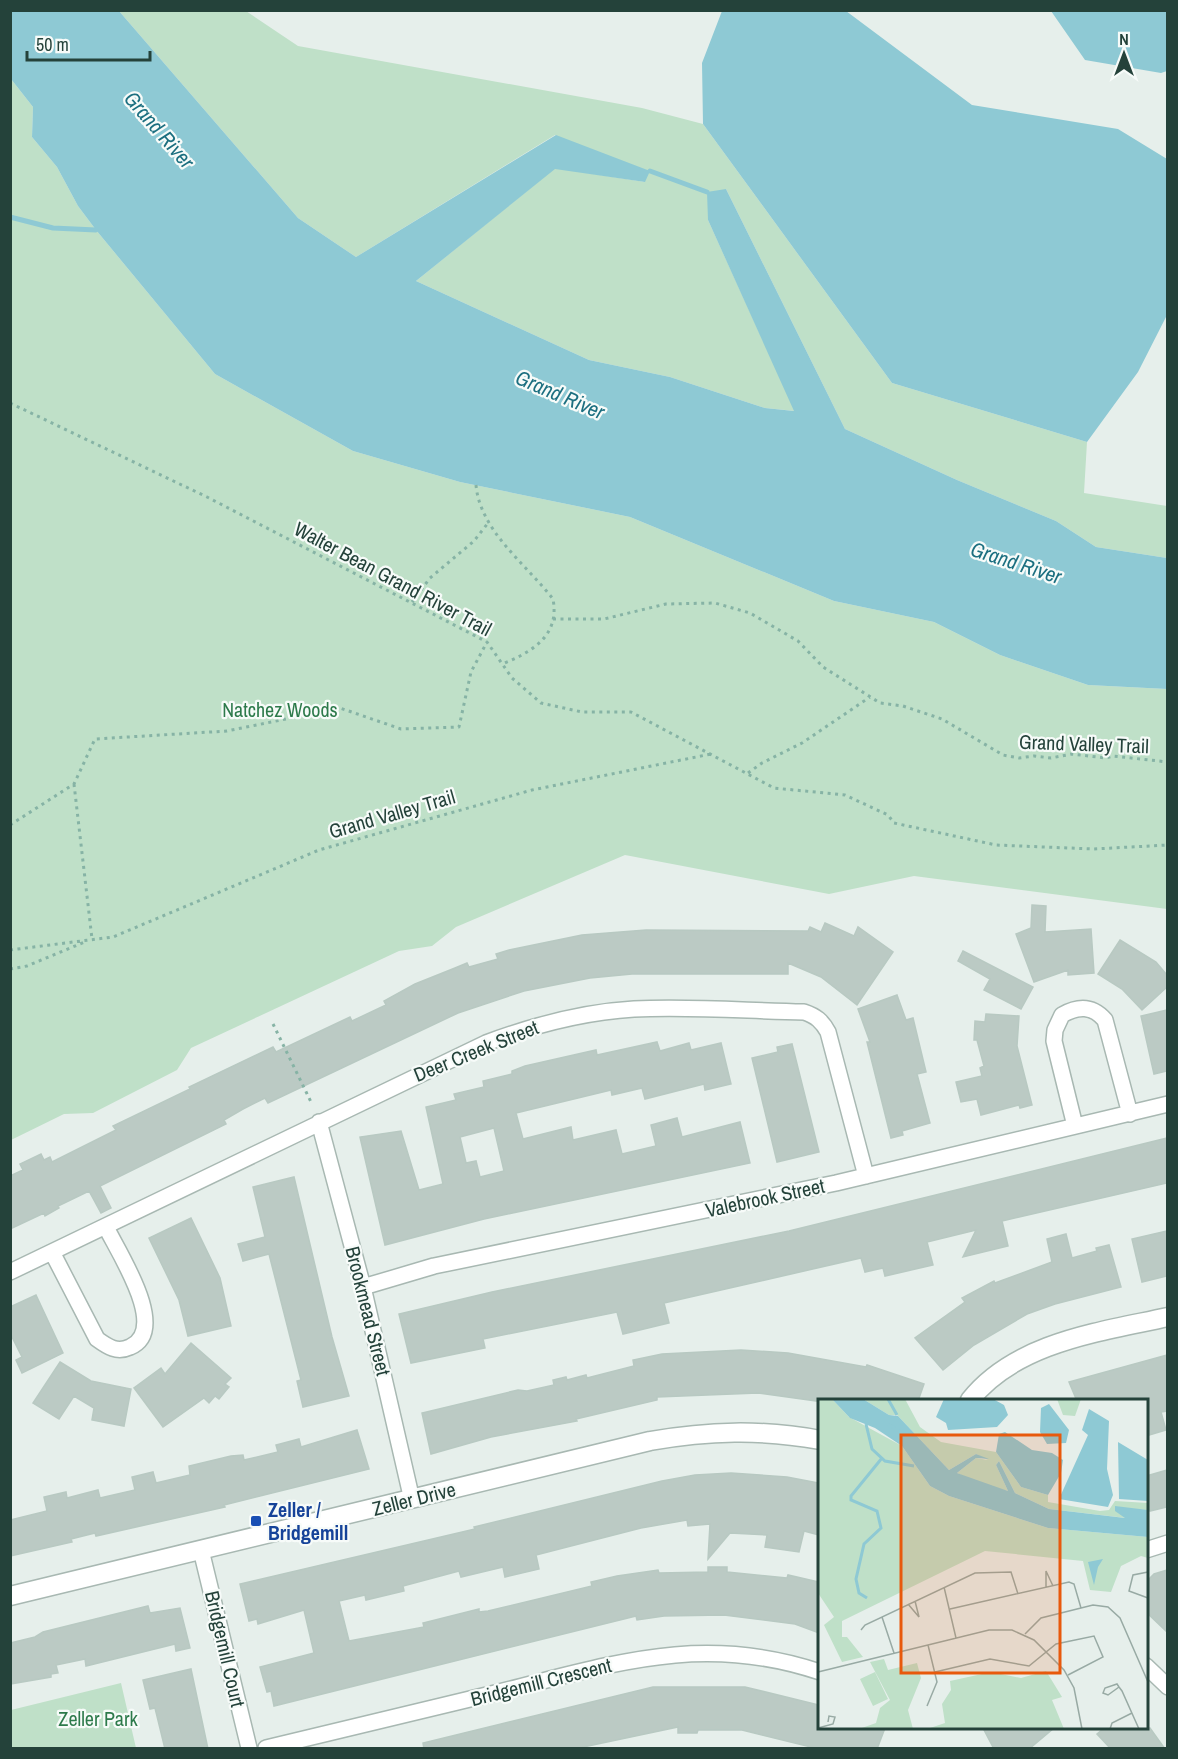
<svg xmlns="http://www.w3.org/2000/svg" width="1178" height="1759" font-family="'Archivo Narrow',sans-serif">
<rect width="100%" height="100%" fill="#e6efeb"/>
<path fill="#bfe0c8" d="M119,11H246L298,46L642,108L703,124L892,383L1087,442L1084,493L1167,506V558L1096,547L1056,521L957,480L845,429L726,189L708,220L795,411L765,408L670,377L589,360L416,281L555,168L645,182L555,135L356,257L298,218Z
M11,79L33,107L32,137L57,167L78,206L96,230L215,374L353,451L460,482L630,517L834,601L934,622L1000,655L1088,685L1167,689V909L914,876L829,894L625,855L456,927L432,946L399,951L191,1048L177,1070L93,1113L64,1114L11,1140Z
M121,1683L136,1748H11V1710Z"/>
<path fill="#8ec9d4" d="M27,10L119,11L298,218L356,257L556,135L650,171L645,182L555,169L416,281L589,360L670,377L765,408L794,411L708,220L707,192L726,189L845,429L957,480L1056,521L1096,547L1167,558V689L1088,685L1000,655L934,622L834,601L630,517L460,482L353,451L215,374L96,230L78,206L57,167L32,137L33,107L11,79V11Z
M722,11H846L972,105L1118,129L1167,159V315L1138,372L1087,442L892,383L703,124L702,63Z
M1051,11H1167V71L1161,73L1085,60Z"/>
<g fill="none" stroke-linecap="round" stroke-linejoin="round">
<path stroke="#8ec9d4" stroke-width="5" d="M650,171L707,192
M10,217L53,228L96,230"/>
</g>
<path fill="#bbcac4" stroke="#b8c9c2" stroke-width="1.5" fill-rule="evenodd" d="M1032,905L1046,906L1045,932L1091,929L1094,973L1068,975V970L1034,982L1016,934L1031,928Z
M825,923L854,936L858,927L893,952L857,1005L821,977L788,963V974H632L590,978L524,991L458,1013L268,1103L265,1098L243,1109L224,1120L226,1124L100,1186L111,1208L101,1213L89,1191L58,1206L59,1208L45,1216L44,1213L10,1229V1176L23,1170L20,1164L41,1154L44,1160L50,1157L52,1162L116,1130L113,1126L190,1089L189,1087L273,1047L276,1052L350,1017L352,1021L386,1005L384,1001L415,984L455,968L467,963L469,967L498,959L496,954L509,950L582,935L646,930L808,931L810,927L821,932Z
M1120,940L1156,962L1167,975V987L1142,1010L1122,989L1098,974Z
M963,951L1033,987L1021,1009L984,990L990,979L958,961Z
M897,995L906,1020L913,1018L926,1072L917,1074L930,1123L902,1131L903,1135L891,1138L867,1042H870L858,1009Z
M1167,1010V1071L1154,1074L1141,1016Z
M986,1014L1019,1016L1017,1046L1032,1105L1020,1108L1019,1105L981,1115L977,1099L961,1102L956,1082L982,1076L980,1068L984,1066L977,1040H974L975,1021L985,1022Z
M657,1042L660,1051L689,1043L691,1050L721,1043L731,1084L705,1090L704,1084L645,1099L642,1088L612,1095L611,1090L516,1113L523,1139L571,1127L573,1140L616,1130L622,1154L656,1146L651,1125L677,1118L682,1137L740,1122L750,1163L484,1219L385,1245L360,1137L401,1131L419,1190L443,1184L426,1107L456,1100L454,1094L484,1087L483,1081L512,1074V1071L525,1066L596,1050L597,1055ZM494,1128L504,1171L480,1177L476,1161L466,1163L460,1137Z
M792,1044L819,1152L777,1162L752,1058L778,1052L777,1047Z
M1167,1138V1183L1002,1221L1008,1246L963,1257L976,1230L927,1242L933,1265L885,1276L883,1268L865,1272L861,1258L664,1303L669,1323L623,1334L617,1312L483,1339L485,1348L411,1363L399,1314L492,1292L789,1231Z
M294,1177L332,1337L349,1396L303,1407L297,1381L301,1380L269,1254L243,1261L238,1244L265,1237L253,1187Z
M191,1218L220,1278L231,1326L188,1336L179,1300L149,1238Z
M1167,1231V1276L1142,1282L1132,1239Z
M1066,1234L1072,1258L1097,1251L1096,1248L1109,1245L1121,1287L1055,1304L1027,1314L974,1345L943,1370L915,1338L965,1302L962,1298L994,1281L995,1283L1052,1262L1047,1239Z
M36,1295L63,1353L22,1373L16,1360L22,1357L10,1333V1307Z
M191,1343L231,1378L225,1384L229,1387L219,1399L215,1396L209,1403L204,1398L163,1427L134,1388L161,1368L165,1374Z
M741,1350L788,1353L866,1367L867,1365L924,1384L918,1401H816L758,1393L657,1397V1400L576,1419L577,1421L491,1437L431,1454L422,1413L518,1390L527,1391L554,1385L553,1380L566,1377L567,1380L586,1375L587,1378L634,1366L633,1360L662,1354Z
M1167,1355V1411L1161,1412L1166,1430L1146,1436V1401H1077L1069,1382Z
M60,1362L91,1381L131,1389L124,1426L92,1420L94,1408L74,1396L59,1419L33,1403Z
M357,1430L369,1469L224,1505L225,1507L96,1536L95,1533L71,1539L72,1542L10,1556V1520L47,1511L44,1497L66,1492L67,1498L98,1490L100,1498L135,1490L132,1477L153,1472L156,1483L190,1475L189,1466L231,1456L243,1455L244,1460L278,1452L276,1445L299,1439L301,1447Z
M1167,1470V1507L1150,1511L1146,1497V1476Z
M731,1473L787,1477L819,1483V1535L804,1531L799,1552L765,1547L767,1535L730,1533L708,1559L710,1524L688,1526L687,1520L641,1528L536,1555L539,1569L505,1577L503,1567L461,1577L459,1571L403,1586L404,1591L366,1600L365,1595L339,1601L349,1641L424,1627L423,1623L479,1609V1612L488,1611L592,1586L591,1582L617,1576L658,1570L659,1573L708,1572V1567H727V1572L787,1578L788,1575L819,1582V1633L795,1624L724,1615L664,1616L637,1620L636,1616L274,1706L271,1691L267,1692L260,1667L314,1653L304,1610L258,1624L257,1619L249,1621L240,1584L475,1529L474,1527L662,1481L695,1475Z
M1167,1570V1632L1146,1612V1582L1154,1574Z
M148,1606L150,1613L180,1608L190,1648L176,1651L175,1644L86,1666L85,1659L56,1665L58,1673L51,1674V1677L10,1684V1643L35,1637L43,1632Z
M191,1669L208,1749H165L155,1708L150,1709L143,1680Z
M653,1687H745L819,1705V1728H885L877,1749H819L742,1730H698L697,1733H678V1727L574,1749H424L423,1743Z
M983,1728H1054L1029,1749H994Z
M1104,1728H1150L1165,1749H1111L1097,1734Z"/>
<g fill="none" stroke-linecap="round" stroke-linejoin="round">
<defs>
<path id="minor" d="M319,1122L363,1287L412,1500
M1075,1126L1054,1041L1055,1030L1062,1015C1078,1006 1092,1005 1105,1020L1130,1114
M52,1252L97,1339C108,1347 117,1353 130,1347C170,1330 118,1252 106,1227
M10,1272L486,1043C534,1025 583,1012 634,1009C690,1006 748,1011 804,1012C816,1016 822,1021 828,1032L866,1176
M363,1287L434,1266L836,1183L1168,1104
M201,1550L249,1748
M1146,1550L1168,1543
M1146,1666L1168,1687
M266,1748C342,1730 419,1711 495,1693C610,1665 701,1632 820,1672"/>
<path id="tertiary" d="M970,1400C1016,1342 1100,1332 1168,1317
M10,1596L650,1441C708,1431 761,1429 820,1440"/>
</defs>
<use href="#minor" stroke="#a8b8b2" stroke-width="18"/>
<use href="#tertiary" stroke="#a8b8b2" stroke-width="21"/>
<path stroke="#86b3a5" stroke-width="3" stroke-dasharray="3 4.5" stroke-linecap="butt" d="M10,403L207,497L487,642L512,678L541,703L582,712H631L774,788L845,795L888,815L894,823L996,845L1093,849L1168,845
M476,485C480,531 526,564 553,599C560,636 532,652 502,664
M412,602L430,578L474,541L488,523
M553,619H604L666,604L715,603L750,613L798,641L823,667L880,703L903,706L942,719L1003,755L1019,758L1034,756L1051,758L1072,754L1106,758L1113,756L1168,762
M748,773L762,763L802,743L870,697
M74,784L92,939
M10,825L74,784L95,739L227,731L340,708L401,729L459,727L471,672L487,642
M10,950L113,937L319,850L532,790L711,754
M10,969L27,966L87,941
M273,1024L311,1102"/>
<use href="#minor" stroke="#fff" stroke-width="15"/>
<use href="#tertiary" stroke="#fff" stroke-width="18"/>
</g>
<rect fill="#1a4fb4" stroke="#f7fbf9" stroke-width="2" x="250" y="1515" width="12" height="12" rx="3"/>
<g text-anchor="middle" stroke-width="4.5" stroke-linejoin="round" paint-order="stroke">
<g font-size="20" fill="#24423a" stroke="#f7fbf9">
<text transform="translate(393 579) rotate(28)" y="7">Walter Bean Grand River Trail</text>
<text transform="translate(1084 744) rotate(2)" y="7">Grand Valley Trail</text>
<text transform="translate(392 814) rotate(-16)" y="7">Grand Valley Trail</text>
<text transform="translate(476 1051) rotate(-22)" y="7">Deer Creek Street</text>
<text transform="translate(765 1198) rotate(-12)" y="7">Valebrook Street</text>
<text transform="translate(368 1311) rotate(76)" y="7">Brookmead Street</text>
<text transform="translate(414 1499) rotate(-14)" y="7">Zeller Drive</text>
<text transform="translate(225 1649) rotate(77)" y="7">Bridgemill Court</text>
<text transform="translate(541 1682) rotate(-14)" y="7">Bridgemill Crescent</text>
</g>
<g font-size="20" fill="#2d7a4b" stroke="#f7fbf9">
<text x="280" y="717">Natchez Woods</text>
<text x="98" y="1726">Zeller Park</text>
</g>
<g font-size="20" font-weight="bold" fill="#164399" stroke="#f7fbf9" text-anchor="start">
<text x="268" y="1517">Zeller /<tspan x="268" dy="23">Bridgemill</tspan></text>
</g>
<g font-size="21" font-style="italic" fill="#1c6f80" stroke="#f7fbf9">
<text transform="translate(159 130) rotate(49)" y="7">Grand River</text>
<text transform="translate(560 395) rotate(23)" y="7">Grand River</text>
<text transform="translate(1016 563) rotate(18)" y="7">Grand River</text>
</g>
</g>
<g transform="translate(818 1399)">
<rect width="330" height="330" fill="#e6efeb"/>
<path d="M0,0H14L31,18L84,47L112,87L131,97L230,129L330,138V159L323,157L303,167L293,193L272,191L265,162L167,152L24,222V238H29L45,258L24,263L6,226L16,218L0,194ZM45,0H87L102,28L123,43L178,53L203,88L230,96V103L282,112L291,111L297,102L330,104V111L309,110L308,119L231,110L197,94L181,62L178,66L190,92L162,85L139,74L158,59L170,61L158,55L131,71L79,16H71ZM239,0H263L257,17L245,16ZM66,260L70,271L99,264L103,279L90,311L95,330H41L58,324L62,309L72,301L52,263ZM228,272L244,298L234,301L246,330H109L127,324L124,305L133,291L132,282L173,273L203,279ZM57,273L70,300L55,307L42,280Z" fill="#bfe0c8"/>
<path d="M14,0H45L71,16L80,17L131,71L158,55L171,60L158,59L139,74L190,92L178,66L181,62L197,94L231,110L307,119L297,112V107L330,111V138L230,129L131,97L112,87L84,47L57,29L32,19ZM126,0H175L186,6L190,16L179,28L130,31L128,24L118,18ZM231,5L251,31L248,44L229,45L222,33L223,9ZM271,10L291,22L289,70L295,96L290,108L241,100L270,36L264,31ZM187,33L214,51L234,54L245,61L243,74L230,96L203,88L178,53L181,35ZM300,43L330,61V102L301,100ZM285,160L280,168L276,186L270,163Z" fill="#8ec9d4"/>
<path fill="none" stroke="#8ec9d4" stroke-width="3" d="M70,0L79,16M48,25L54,50L67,62L96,67M70,25L89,37M49,199L41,194L38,180L46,145L63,129L59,112L33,101V97L64,59"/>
<path fill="none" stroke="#98aaa4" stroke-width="1.5" d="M330,173L315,176L311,192L330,199M126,188L138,239M228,188V172L235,187M90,205L101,218L97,202M132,210L251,183L256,185L263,209M64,218L76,254M43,231L47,226L157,174L193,173L200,195M207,235L223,219L275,206L290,208L302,219L330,283M0,273L171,231H194L216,241L246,271L256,289L264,330M117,273L172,260L211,267L238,245L276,237L285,258L250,276M301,288L290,296L285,294L287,289L299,285L301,288L304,292L321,330M109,307L119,283L110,246M0,329L15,325L17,318L11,317L10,323M292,330L294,324L314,314"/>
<path fill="#e8590c" fill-opacity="0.15" stroke="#e8590c" stroke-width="3" d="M83,36H242V274H83Z"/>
<rect width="330" height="330" fill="none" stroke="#24423a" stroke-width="3"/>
</g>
<rect width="1178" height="1759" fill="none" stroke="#24423a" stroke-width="24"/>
<g transform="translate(1124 54)" stroke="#f7fbf9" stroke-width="4.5" paint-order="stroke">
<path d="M0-4.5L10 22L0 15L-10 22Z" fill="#24423a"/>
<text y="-9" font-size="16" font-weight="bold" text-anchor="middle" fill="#24423a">N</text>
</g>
<path d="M27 51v9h123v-9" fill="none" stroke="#24423a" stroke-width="3"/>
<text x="36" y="51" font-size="18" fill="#24423a" stroke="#f7fbf9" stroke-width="4.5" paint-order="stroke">50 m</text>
</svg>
